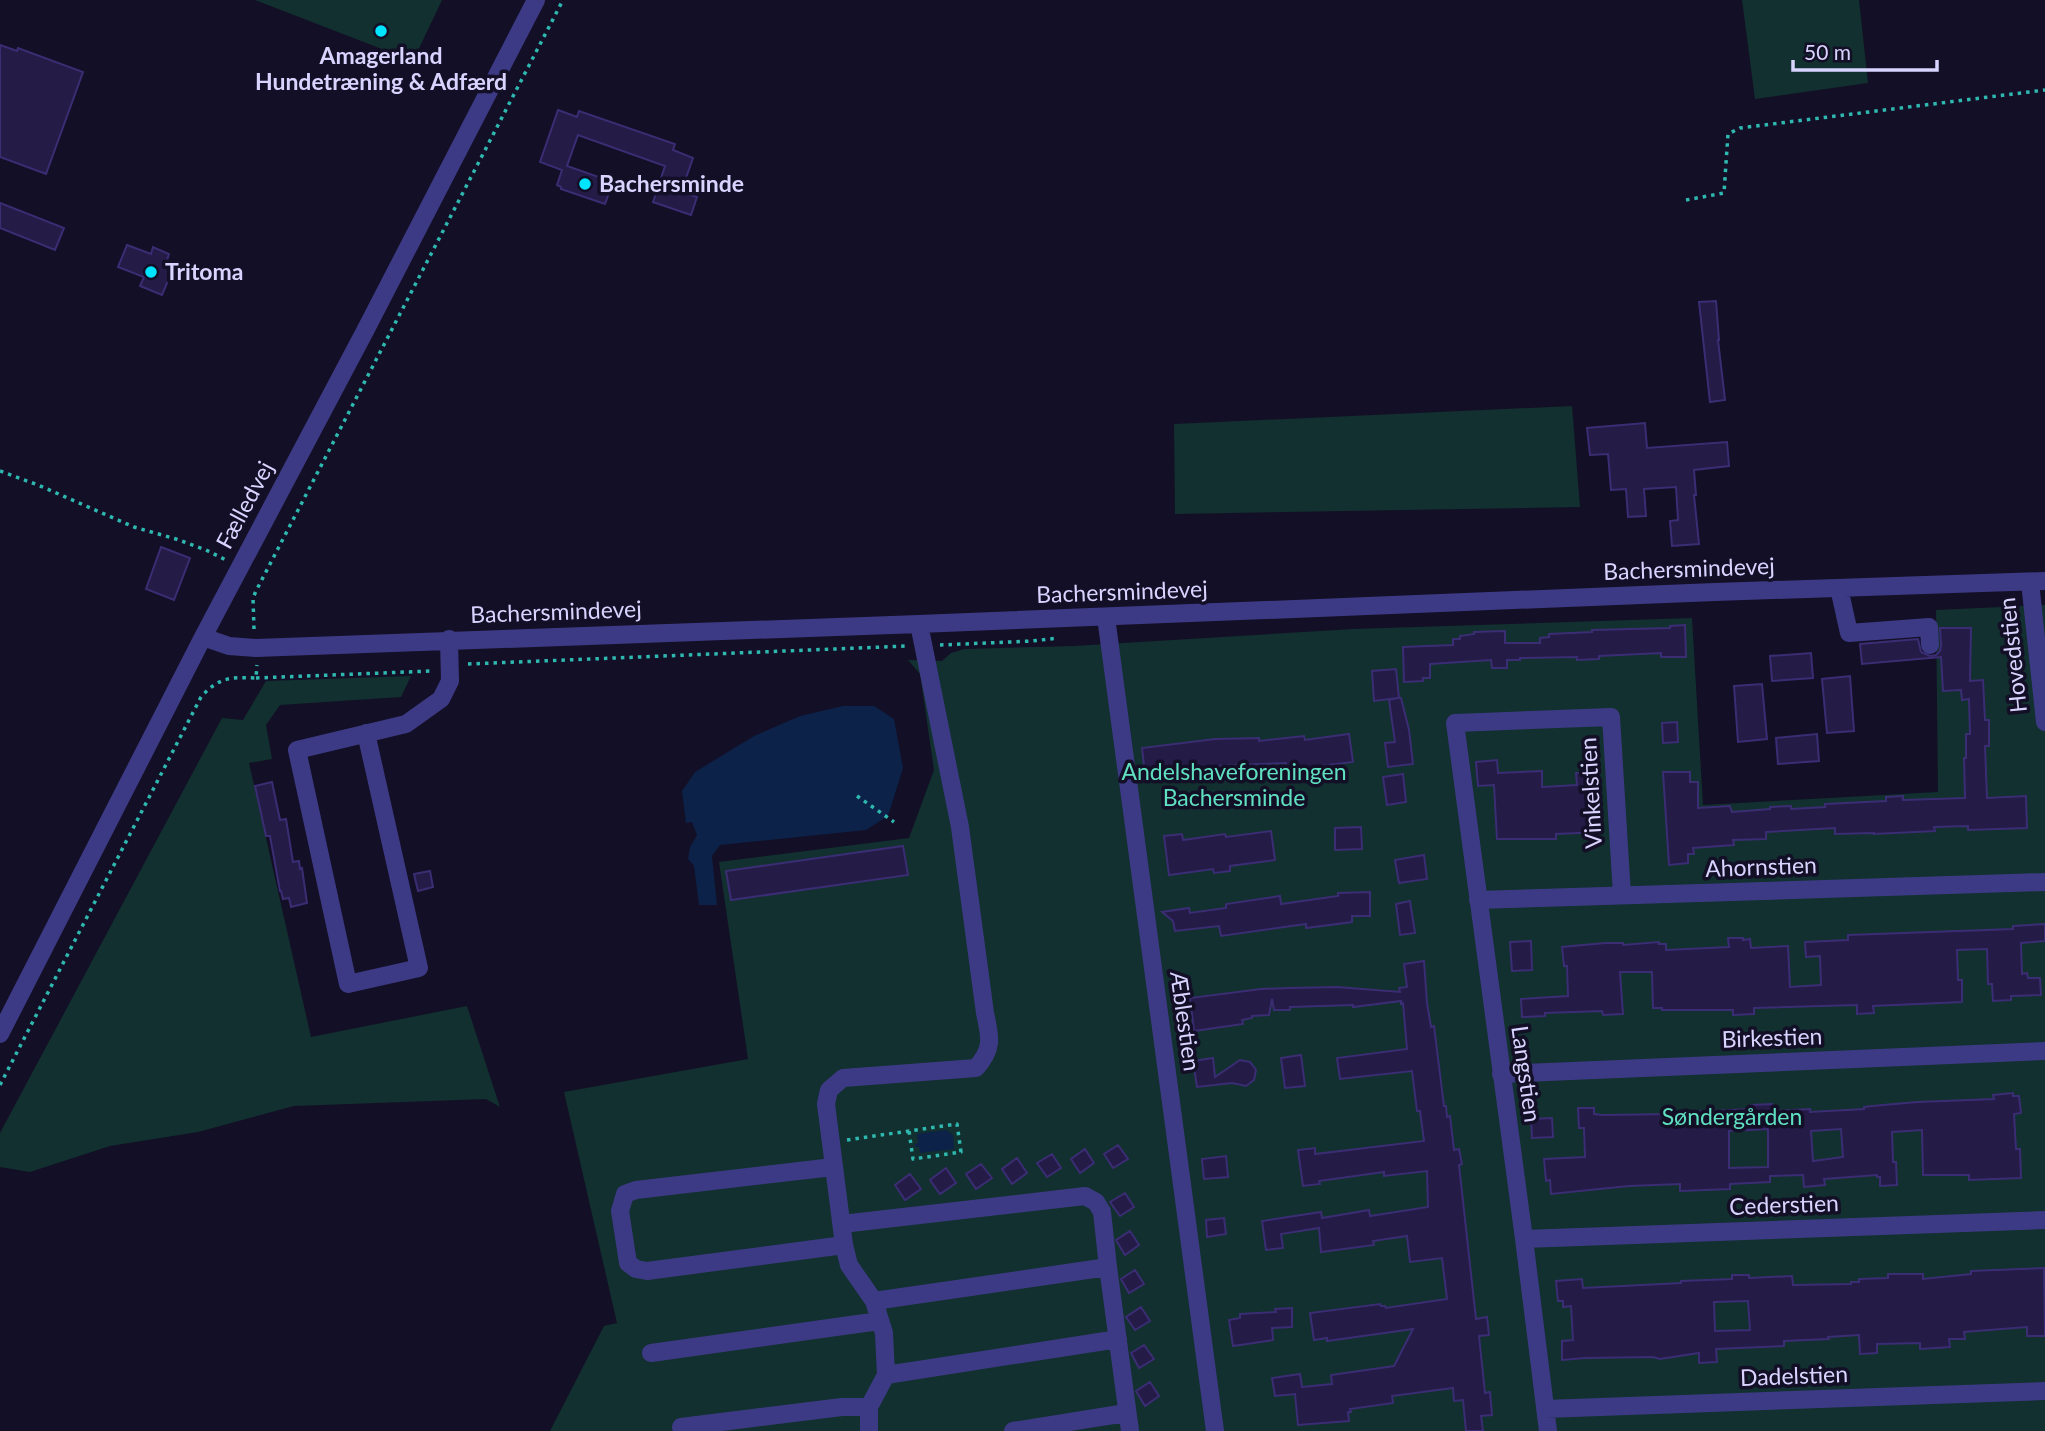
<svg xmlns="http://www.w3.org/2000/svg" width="2045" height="1431" font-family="Lato,sans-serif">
<rect width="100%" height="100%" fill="#130f26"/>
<path fill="#12302f" d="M255,0H442L413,61Z
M1742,0H1859L1868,83L1755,99Z
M1572,406L1580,507L1175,514L1174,424Z
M2045,605V1431H550L604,1326L617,1323L564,1092L748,1059L719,862L909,838L934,770L920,674L908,660L942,661L951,653L964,649L1074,646L1353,629L1692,618L1703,805L1938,792L1936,610Z
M411,676L401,697L280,705L266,725L272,759L249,763L311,1037L467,1006L500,1107L486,1099L294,1106L198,1132L110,1146L30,1172L0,1167V1133L222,718L243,720L266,681Z"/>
<path fill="#0c2248" d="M843,706H874L894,719L903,768L888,816L866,830L720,845L712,856L717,905H699L694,866L688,859L690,847L697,835L692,822L686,823L682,791L695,772L754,736L800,716Z
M946,1130L953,1135L954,1149L920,1153L919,1147H915V1144L918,1143L917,1134Z"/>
<path fill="#241b47" stroke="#3b2d73" stroke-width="2" fill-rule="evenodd" d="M0,45L17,51L18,48L83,72L46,174L0,157Z
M558,110L577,117L579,111L675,144L673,150L693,158L681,192L697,197L691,215L653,202L665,166L578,135L567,166L613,182L605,204L561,189V187L557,185L562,170L540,162Z
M0,203L64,228L55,250L0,228Z
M127,245L151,254L153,247L169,254L167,260L175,264L162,295L140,286L144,277L118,267Z
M1716,301L1719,340H1718L1725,400L1710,402L1699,302Z
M1645,423L1647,448L1727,442L1729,466L1694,470L1696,495H1694L1699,544L1672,546L1670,521L1678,520L1676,487L1644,489L1646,516L1628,517L1626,489L1611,490L1608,454L1590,455L1587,428Z
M161,547L190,558L174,600L146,589Z
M1685,625L1686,657H1661V653L1599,656V659L1577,660V657L1520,658V660H1507V668H1492L1491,660L1430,664V678H1423V681L1404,682L1403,647L1453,645V639H1460V636L1474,634V632L1505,631V643H1540V638L1549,637V634L1592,632V630L1670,628V626Z
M1940,628H1971L1970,681L1983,680L1985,720H1989V746H1985L1987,798L2026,796L2027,828L1968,830V826L1934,827L1935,831L1874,834V833L1835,834V828L1766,832V839L1733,840L1734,845L1693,848L1694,854H1688V863L1669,865L1663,772H1690V782H1698V808L1730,806L1732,812L1770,809V807L1791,806V809L1825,807V804L1886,801V797L1903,796V800L1965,798L1964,758H1966V734H1970L1969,699L1962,700L1961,690L1943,691L1941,657L1862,664L1860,644L1918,639L1921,652L1930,656L1936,655L1940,651L1941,645Z
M1811,653L1813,678L1772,681L1770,656Z
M1396,669L1399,698H1401L1409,730L1413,764L1388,767L1385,743L1395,742L1389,700L1398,698L1374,701L1372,671Z
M1850,676L1854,731L1827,733L1822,679Z
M1762,684L1767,739L1738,742L1734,686Z
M1677,722L1678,742L1663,743L1662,723Z
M1349,734L1353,762L1286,770V763L1217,766L1218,768L1194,772V766L1145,774L1142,748L1215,739L1259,738V741L1304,736L1305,740Z
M1817,734L1819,761L1778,764L1776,738Z
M1497,760L1498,773L1542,771V787L1577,785L1576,773H1598L1601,832L1556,834V839H1497L1494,785L1478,786L1476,762Z
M1403,774L1406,802L1387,805L1383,777Z
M272,782L280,820L286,819L293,862L299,861L300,869L302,868L307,903L291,907L289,898L283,899L281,891H280L270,836H266L255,786Z
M1361,827L1362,849L1335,850V828Z
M1271,831L1275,860L1230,866V871L1214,873L1213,869L1169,875L1164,836L1182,834L1183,840L1225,834L1226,837Z
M903,846L908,875L731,900L726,871Z
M1424,855L1427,879L1399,883L1395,860Z
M430,871L433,887L418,891L414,874Z
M1370,892V916H1352V922L1306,928V924L1221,936L1219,926L1175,931L1173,921L1162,912L1189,908L1190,913L1226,908V904L1280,896L1281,904L1338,896V893Z
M1410,901L1415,933L1400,935L1396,904Z
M2045,924V941L2021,943L2022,974L2027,973L2028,978H2040L2041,995L2011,996V1000L1993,1001L1992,984H1988L1987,949L1957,950L1958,980H1962V1002L1873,1006L1874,1013L1857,1014V1005L1754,1008V1014L1733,1015V1010H1662V1008H1653L1652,972H1620L1623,1014L1603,1015L1602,1011L1545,1013V1016L1522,1017L1521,999L1568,996L1567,966H1564L1562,947L1605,943H1623V945L1659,942V944H1666V950L1729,947L1728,938H1743V940L1750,939L1751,948L1788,946L1790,987L1821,985L1820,956L1806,957L1805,942L1848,940V935L2013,929V926Z
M1531,941L1532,970L1512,971L1510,942Z
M1424,961L1427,1003L1431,1027L1434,1026L1444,1106H1446L1447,1117L1450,1116L1454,1150L1459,1149L1462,1164L1459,1165L1476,1319L1487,1317L1489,1335L1479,1336L1485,1393L1490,1392L1492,1415L1481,1416L1483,1431H1466L1463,1400L1454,1401L1453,1388L1392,1396L1393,1403L1350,1409L1351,1412H1348L1349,1421L1298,1425L1295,1394L1275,1396L1272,1378L1300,1374L1302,1387L1332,1384L1331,1375L1394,1366L1413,1329L1327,1341V1338L1314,1340L1310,1313L1380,1304L1381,1306H1385L1386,1308L1447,1299L1442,1258L1410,1262L1407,1236L1373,1241L1374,1245L1321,1252L1319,1228L1281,1234L1283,1248L1266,1250L1262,1221L1321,1212L1322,1218L1369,1210L1370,1216L1428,1207L1427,1171L1384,1176V1172L1319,1181L1320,1184L1303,1186L1298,1150L1315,1148V1154L1424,1141L1420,1111H1417L1412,1071L1340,1079L1337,1058L1407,1049L1403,1003L1401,1004V1001L1353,1007V1005L1290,1007V1010H1274L1272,999L1269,1015L1252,1016V1018L1242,1020L1243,1024L1194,1031L1190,998L1261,989L1289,988L1337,987L1400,992L1399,988L1407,987L1404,964Z
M1301,1055L1305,1086L1285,1088L1281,1058Z
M1213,1058L1215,1077L1240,1060L1250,1062L1256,1070L1254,1080L1246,1086L1232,1083L1197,1087L1193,1061Z
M2013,1093V1096H2019L2021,1113L2014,1114L2016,1149H2020L2021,1178L1969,1180V1175H1923L1922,1130L1892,1132L1893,1162H1896L1897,1185L1880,1186V1177H1877V1175L1824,1179L1825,1185L1804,1187L1803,1175L1770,1176V1182L1730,1184V1189L1680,1191V1184L1629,1186L1551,1194L1550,1180L1546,1181L1544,1159L1585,1157L1584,1128H1579L1578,1108H1594V1114L1603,1115L1672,1114V1113L1751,1109V1105L1772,1104V1111L1810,1109V1112L1864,1109V1107L1872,1106L1917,1102L1994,1099L1993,1095ZM1768,1129V1167L1729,1168V1131ZM1841,1129L1843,1157L1813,1161L1811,1131Z
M1552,1118L1553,1137L1532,1138L1531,1119Z
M1118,1145L1128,1159L1113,1168L1104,1154Z
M1085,1149L1094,1163L1080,1173L1071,1159Z
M1052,1154L1061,1168L1047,1177L1037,1163Z
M1226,1156L1228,1177L1204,1179L1202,1159Z
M1017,1158L1027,1173L1012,1184L1002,1169Z
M981,1164L992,1178L976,1189L966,1174Z
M946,1168L956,1183L940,1194L930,1180Z
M910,1174L921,1189L905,1200L895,1185Z
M1125,1193L1134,1207L1120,1216L1110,1202Z
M1224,1218L1226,1234L1207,1237L1206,1220Z
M1130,1231L1139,1245L1125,1255L1116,1240Z
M2044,1268L2045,1336H2027V1327L1964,1332L1965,1339H1949L1950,1347L1920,1349V1343L1877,1344V1353L1860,1354L1859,1335L1828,1337L1829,1339L1784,1341V1346L1716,1349L1717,1362L1699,1363V1353L1660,1359L1653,1357L1585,1358L1562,1360V1341L1573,1340L1571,1306L1563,1307V1301H1558L1556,1281L1582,1279L1583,1288L1681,1283V1281L1732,1279V1275H1749V1278L1792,1276L1793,1285L1851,1284V1282H1859V1279L1888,1278V1274H1923V1279L1971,1274V1271ZM1748,1301L1750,1330L1715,1331L1714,1302Z
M1135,1270L1144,1284L1129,1293L1121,1279Z
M1141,1307L1150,1321L1135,1330L1126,1317Z
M1292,1308V1327L1272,1328L1273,1340L1233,1346L1229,1320L1240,1318V1314L1276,1312L1275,1309Z
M1144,1345L1154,1359L1139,1368L1131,1353Z
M1150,1382L1159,1396L1145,1406L1136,1391Z"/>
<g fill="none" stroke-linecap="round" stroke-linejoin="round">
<path stroke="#2fb8b0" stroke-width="3.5" stroke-dasharray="3.5 5" stroke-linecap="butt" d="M1686,200L1724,193L1728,134L1740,128L2045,90
M0,471L38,485L134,527L176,539L206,550L226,560
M254,629L253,598L256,591L563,0
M940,645L1032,641L1058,638
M468,664L907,646
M256,678L432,671
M857,796L894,822
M0,1085L201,697C219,677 230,677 256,678L257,665
M847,1140L957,1124L961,1152L913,1159L909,1131"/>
<path stroke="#3d3a85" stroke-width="18" d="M2030,582L2045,722
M1839,588L1849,633L1929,627L1930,645
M1106,617L1215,1431
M203,637L229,646L256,648L919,624L1715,592L2045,581
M366,733L419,968L348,984L297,750L406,724L441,699L450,681L449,639
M1478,900L2045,882
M0,1034L203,637L365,331L536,0
M1501,1074L2045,1051
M833,1167L636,1190L625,1194L620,1211L628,1263L636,1269L647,1271L844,1245
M842,1224L1085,1196L1096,1202L1102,1212L1108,1267
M1524,1239L2045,1220
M874,1301L1108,1267L1130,1431
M651,1353L879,1321
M886,1375L1118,1339
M1545,1409L2045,1391
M681,1427L842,1407H869
M869,1431V1407L886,1375L884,1333L874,1301L849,1265L844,1245L826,1104L829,1090L843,1078L976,1068C994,1048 990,1037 985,1013L960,827L919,624
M1013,1431L1126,1413
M1548,1431L1524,1239L1455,723L1611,717L1622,895"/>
</g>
<g fill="#00e5ff" stroke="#130f26" stroke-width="2.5">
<circle cx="381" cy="31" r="7"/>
<circle cx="585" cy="184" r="7"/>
<circle cx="151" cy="272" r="7"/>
</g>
<g text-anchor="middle" stroke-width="7" stroke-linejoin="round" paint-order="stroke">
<g font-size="23" font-weight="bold" fill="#d9d4ff" stroke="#130f26" text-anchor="start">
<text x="381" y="64" text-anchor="middle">Amagerland<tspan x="381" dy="26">Hundetræning &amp; Adfærd</tspan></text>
<text x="599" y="192">Bachersminde</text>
<text x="165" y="280">Tritoma</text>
</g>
<g font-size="23" fill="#d9d4ff" stroke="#130f26">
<text transform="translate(245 505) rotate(-62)" y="8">Fælledvej</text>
<text transform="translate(1689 569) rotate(-2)" y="8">Bachersmindevej</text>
<text transform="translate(1122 592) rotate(-2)" y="8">Bachersmindevej</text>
<text transform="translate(556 612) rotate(-2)" y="8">Bachersmindevej</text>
<text transform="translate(2013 655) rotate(-96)" y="8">Hovedstien</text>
<text transform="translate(1591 793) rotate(-93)" y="8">Vinkelstien</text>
<text transform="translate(1761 867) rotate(-2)" y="8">Ahornstien</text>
<text transform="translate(1185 1021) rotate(82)" y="8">Æblestien</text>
<text transform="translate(1772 1038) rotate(-2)" y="8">Birkestien</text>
<text transform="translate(1526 1074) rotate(82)" y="8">Langstien</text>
<text transform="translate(1784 1205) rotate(-2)" y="8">Cederstien</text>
<text transform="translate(1794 1376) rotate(-2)" y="8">Dadelstien</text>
</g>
<g font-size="23" fill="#5fe0c0" stroke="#130f26">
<text x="1234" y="780">Andelshaveforeningen<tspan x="1234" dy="26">Bachersminde</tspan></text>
<text x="1732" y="1125">Søndergården</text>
</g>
</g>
<path d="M1793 60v10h144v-10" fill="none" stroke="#d9d4ff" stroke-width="3.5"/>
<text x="1804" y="60" font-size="21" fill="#d9d4ff" stroke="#130f26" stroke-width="5" paint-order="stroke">50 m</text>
</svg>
